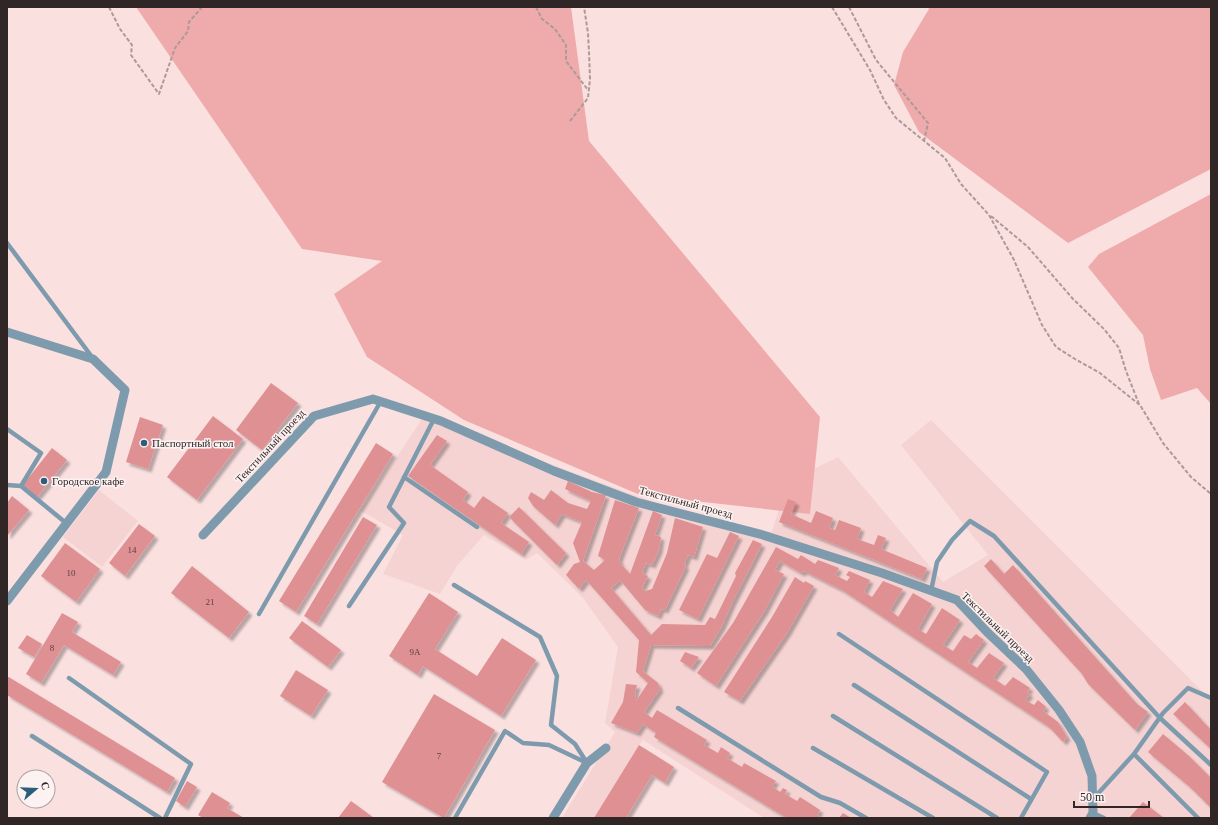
<svg xmlns="http://www.w3.org/2000/svg" width="1218" height="825" font-family="'Times New Roman',serif">
<defs>
<filter id="shadow"><feDropShadow dx="3.5" dy="3.5" stdDeviation="1" flood-color="#0004"/></filter>
</defs>
<rect width="100%" height="100%" fill="#fbe0e0"/>
<path fill="#f6d3d3" d="M422,419L526,455L718,526L772,532L787,482L838,457L943,582L988,555L901,445L931,420L1211,700V818H764L643,740L639,745L594,818H562L615,732L605,723L618,647L583,598L537,553L526,560L484,535L457,566L440,594L383,574L403,535L361,511Z
M99,490L138,521L102,567L63,537Z"/>
<path fill="#efabac" d="M136,7H571L589,141L820,417L810,514L640,495L464,420L367,357L334,294L382,261L302,249Z
M928,7H1211V169L1068,243L919,132L894,85L903,52L929,9Z
M1211,194V404L1197,388L1161,400L1150,369L1143,335L1088,267L1099,254Z"/>
<path fill="#df9092" filter="url(#shadow)" d="M271,383L298,403L262,450L236,430Z
M213,416L243,439L197,500L167,477Z
M140,417L163,425L148,469L126,462Z
M437,435L447,441L430,465L468,492L463,500L474,508L483,496L508,513L501,523L529,542L521,554L408,476Z
M376,443L393,454L296,612L279,601Z
M52,448L67,460L37,497L22,486Z
M568,481L592,492L606,495L583,561L594,570L605,560L598,556L615,500L639,508L619,559L621,564L630,574L653,511L662,515L655,535L661,537L659,550L652,565L646,563L642,573L648,576L642,588L645,591L652,589L667,553L675,518L703,527L694,557L688,555L684,565L686,566L665,610L661,609L658,616L645,610L620,580L611,588L651,635L662,624L705,625L710,617L715,619L736,576L735,573L753,540L762,544L732,603L722,626L710,646L651,645L643,671L658,683L660,689L644,712L652,718L657,710L707,740L704,745L718,753L721,747L730,753L727,758L742,767L744,763L776,781L772,786L780,792L783,788L787,790L785,794L797,801L800,797L820,810L817,815L821,818H787L654,737L656,733L643,724L637,733L611,723L623,702L626,684L637,685L635,692L636,701L648,683L636,672L639,640L586,580L579,589L566,575L574,564L580,562L573,543L582,522L562,514L555,525L533,506L528,498L531,492L544,500L551,490L568,503L587,509L591,501L565,489Z
M12,496L29,510L7,536V503Z
M788,499L796,502L791,514L811,523L816,511L833,518L829,528L835,530L839,520L861,528L857,539L874,545L878,535L886,538L881,549L927,568L922,579L779,522Z
M519,507L566,553L557,565L509,517Z
M363,517L377,525L317,624L304,616Z
M139,524L155,536L125,576L109,563Z
M730,532L739,536L698,619L679,610L707,554L717,558Z
M65,543L100,569L76,602L41,576Z
M776,547L798,559L801,555L815,564L818,560L839,568L835,575L847,581L850,577L846,575L849,571L870,580L864,592L872,597L883,581L903,589L890,610L898,617L913,593L932,604L918,629L926,634L942,608L960,620L943,645L953,651L964,635L971,639L976,634L984,640L968,662L977,668L989,653L1004,663L993,678L1005,686L1013,677L1030,688L1027,692L1030,694L1025,700L1034,705L1038,700L1046,707L1043,711L1058,722L1067,737L1063,742L1049,727L842,590L804,571L801,573L780,561L775,570L784,574L765,610L716,686L697,673L733,623Z
M991,559L1004,574L1013,565L1137,704L1148,712L1135,730L1088,684L1082,674L984,566Z
M192,566L249,612L229,638L171,593Z
M795,577L804,583L805,581L814,586L787,633L740,701L724,692L772,617Z
M429,593L458,612L435,649L477,676L502,638L536,660L501,716L423,666L418,675L389,656Z
M62,613L78,622L72,632L121,662L113,675L64,645L41,683L26,674Z
M302,621L341,650L328,667L289,638Z
M27,635L42,644L34,657L18,648Z
M685,652L699,657L691,668L680,661Z
M296,670L328,690L311,716L280,696Z
M7,676L175,778L167,792L7,695Z
M434,694L495,730L444,818L382,782Z
M1185,702L1211,730V749L1173,714Z
M1163,734L1189,756L1211,778V808L1191,788L1148,752Z
M639,745L674,767L665,783L652,775L626,818H594Z
M187,781L197,787L185,807L176,801Z
M212,792L230,803L227,808L244,818H203L198,815Z
M351,801L374,818H338Z
M1143,802L1164,818H1129Z
M843,813L851,818H839Z"/>
<g fill="none" stroke-linecap="round" stroke-linejoin="round">
<path stroke="#ae9999" stroke-width="2" stroke-dasharray="4 2" stroke-linecap="butt" d="M109,7L120,29L132,45L131,55L159,94L175,48L188,31L189,22L202,7
M536,7L542,19L555,29L566,45V61L588,90
M832,7L870,70L884,100L896,118L945,158L961,184L989,215L1014,260L1042,325L1056,347L1075,359L1100,373L1140,405L1163,443L1191,477L1211,494
M849,7L876,60L928,123L924,141
M570,121L588,98L590,79L589,52L588,33L584,7
M991,216L1028,247L1073,299L1104,329L1119,348L1126,371L1139,404"/>
<path stroke="#7e9bae" stroke-width="4.5" d="M7,243L92,357
M7,429L41,453L21,486
M404,477L477,527
M7,485L21,486L66,523
M454,585L540,637L557,676L551,725L575,744L587,763
M931,591L937,562L952,540L970,521L994,536L1160,718L1211,765
M349,606L404,523L389,507L434,419
M259,614L381,401
M839,634L1047,772L1021,818
M69,678L191,764L165,818
M854,685L1031,799
M678,708L821,797L840,803L866,818
M833,716L997,818
M32,736L160,818
M813,748L933,818
M1134,754L1198,818
M1093,799L1134,754L1163,713L1188,688L1211,698
M1093,813L1104,818
M455,818L505,731L523,743L549,745L587,763"/>
<path stroke="#7e9bae" stroke-width="9" d="M7,332L93,359L125,390L106,472L7,601
M203,535L314,416L373,399L441,421L554,471L636,502L763,535L882,573L957,600L987,632L1026,669L1059,710L1080,742L1092,776L1093,813L1090,818
M553,818L587,763L606,748"/>
</g>
<g fill="#2b5e7b" stroke="#fdf2f2" stroke-width="1.5">
<circle cx="144" cy="443" r="4"/>
<circle cx="44" cy="481" r="4"/>
</g>
<g text-anchor="middle" stroke-width="3" stroke-linejoin="round" paint-order="stroke">
<g font-size="9" fill="#5c4041">
<text x="132" y="553">14</text>
<text x="71" y="576">10</text>
<text x="210" y="605">21</text>
<text x="52" y="651">8</text>
<text x="415" y="655">9А</text>
<text x="439" y="759">7</text>
</g>
<g font-size="11" fill="#302626" stroke="#fdf2f2" text-anchor="start">
<text x="152" y="447">Паспортный стол</text>
<text x="52" y="485">Городское кафе</text>
</g>
<g font-size="11" fill="#302626" stroke="#fdf2f2">
<text transform="translate(270 446) rotate(-47)" y="4">Текстильный проезд</text>
<text transform="translate(686 502) rotate(15)" y="4">Текстильный проезд</text>
<text transform="translate(998 627) rotate(44)" y="4">Текстильный проезд</text>
</g>
</g>
<rect width="1218" height="825" fill="none" stroke="#302626" stroke-width="16"/>
<g transform="translate(36 789) rotate(71)"><circle r="19" fill="#fdf2f2" stroke="#aba0a0"/>
<path d="M0-3L7 15L0 10L-7 15Z" fill="#2b5e7b"/>
<text y="-6" font-size="11" font-weight="bold" text-anchor="middle" fill="#302626">С</text>
</g>
<path d="M1074 801v6h75v-6" fill="none" stroke="#302626" stroke-width="2"/>
<text x="1080" y="801" font-size="12" fill="#302626" stroke="#fdf2f2" stroke-width="3" paint-order="stroke">50 m</text>
</svg>
